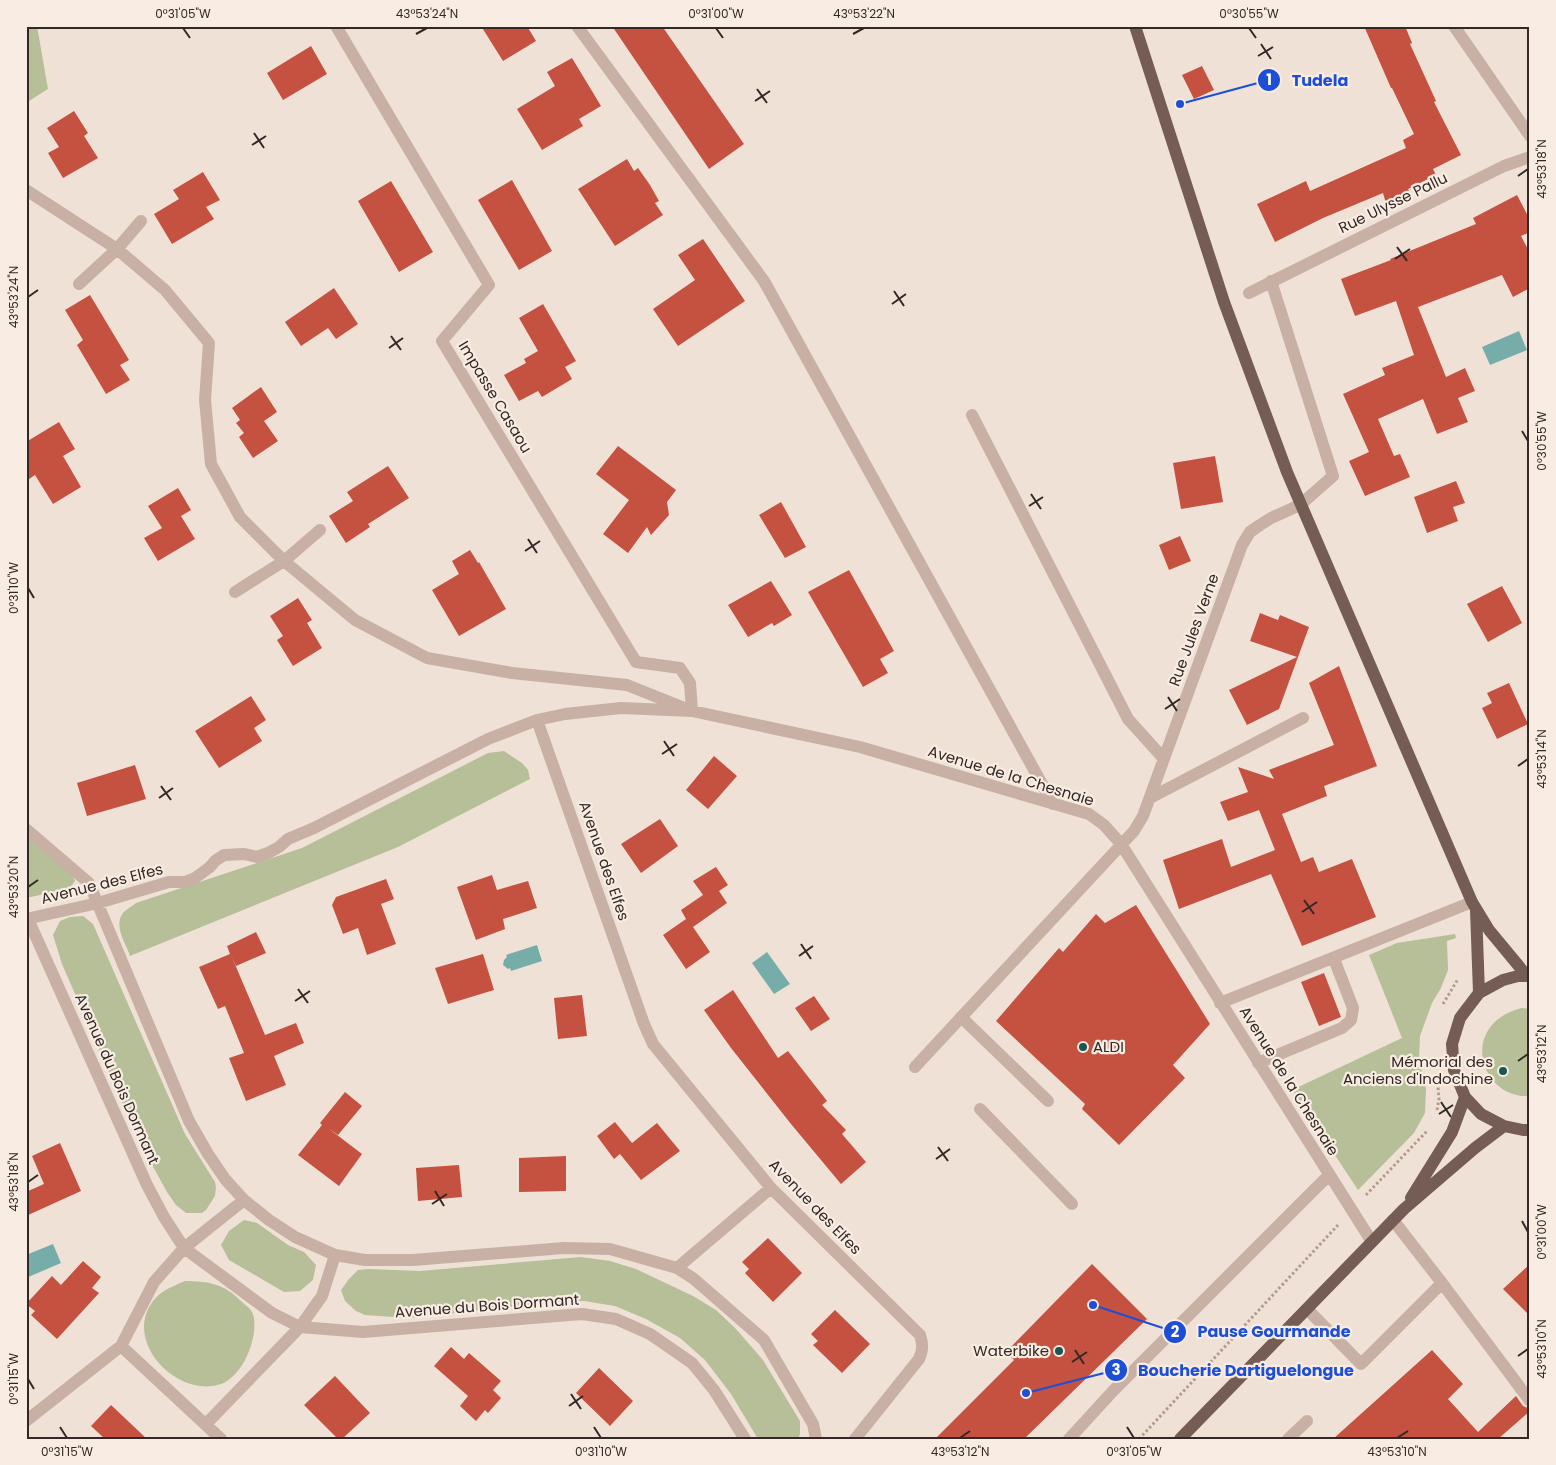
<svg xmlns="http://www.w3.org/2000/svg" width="1556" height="1465" font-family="Poppins,sans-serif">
<rect width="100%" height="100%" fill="#f0e1d7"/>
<path fill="#b6bf98" d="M26,26H37L48,89L26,103Z
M504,751L522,763L528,770L530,779L398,847L130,956C126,942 113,927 123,913C126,910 132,906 136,903L302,848L488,753Z
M26,836L72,874L75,881L69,889L26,898Z
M83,916L93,924L185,1134L215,1182L216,1188L215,1196L206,1210L202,1213H186L176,1205L167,1192L140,1143L62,964L53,935L60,921L70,917Z
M1455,934L1456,938L1447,941L1448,970L1441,988L1432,1003L1420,1036L1419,1059L1426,1089L1425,1113L1414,1133L1358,1190L1292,1090L1402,1038L1369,955L1397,943Z
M1521,1008L1530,1009V1096C1489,1099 1465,1047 1497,1020C1504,1014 1512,1011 1521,1008Z
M244,1220L257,1223L288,1245L304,1252L316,1265L313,1280L300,1291L284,1292L229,1260L221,1245L229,1231Z
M581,1257L610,1261L636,1269L693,1296L716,1310L736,1329L763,1360L800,1421V1434L798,1439H758L731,1394L705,1360L680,1338L646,1319L615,1306L584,1301L556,1302L407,1318L365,1315L356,1311L345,1301L341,1290L349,1279L358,1270L369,1269L420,1271Z
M185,1281C209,1281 224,1284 241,1301C244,1304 250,1308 252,1312C258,1325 252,1347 245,1360C240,1369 232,1380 221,1384C178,1399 122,1342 153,1301C161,1290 174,1286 185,1281Z"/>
<path fill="#77ada9" d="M1519,331L1527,350L1490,365L1482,347Z
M537,945L542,961L511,971L510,968L508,969L503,965L504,960L507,957L506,955Z
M767,952L790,984L774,994L752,963Z
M53,1244L61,1263L26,1278V1255Z"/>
<path fill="#c55141" d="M481,26H527L536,41L503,61Z
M612,26H662L744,144L709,169Z
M1364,26H1405L1412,43L1410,44L1436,101L1434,102L1461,155L1433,169L1436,175L1408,189L1411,196L1387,207L1383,193L1323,218L1275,242L1257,204L1306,181L1310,191L1406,148L1403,140L1414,134L1392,88H1391Z
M311,46L327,74L283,100L267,73Z
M572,58L601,106L579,119L583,126L542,150L517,109L555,86L547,72Z
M1202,66L1214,90L1194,99L1182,75Z
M74,111L88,133L84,136L98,158L63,178L48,153L59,147L47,128Z
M627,159L634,171L638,168L650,185L659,201L655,203L663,215L615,246L578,189Z
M203,172L220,200L206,207L214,219L172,244L154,214L179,199L173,190Z
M512,180L552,251L519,270L478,200Z
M391,181L433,252L399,272L358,201Z
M1517,195L1530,220V232L1521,236L1530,253V288L1513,297L1502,275L1418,307L1446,377L1465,368L1475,391L1458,398L1468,422L1437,434L1423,399L1378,419L1394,456L1400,454L1410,477L1365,496L1349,461L1369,452L1343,394L1385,375L1382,368L1414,355L1396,301L1355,316L1341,279L1391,260L1390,259L1476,224L1473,218Z
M703,239L745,301L678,346L653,309L695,280L678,255Z
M334,288L358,324L336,339L328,328L301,346L285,322Z
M90,295L129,360L120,365L130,380L106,394L77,345L83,340L65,310Z
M543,304L576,361L565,367L572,379L542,397L538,391L519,401L504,375L526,363L524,359L538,351L519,318Z
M261,387L277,412L264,421L278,441L253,458L239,437L244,433L236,423L240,420L232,408Z
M59,422L75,449L63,456L81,487L53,504L35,475L26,481V442Z
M618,446L676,490L667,502L669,515L651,535L647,527L628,553L603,534L629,500L596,474Z
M1215,456L1223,502L1181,509L1173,463Z
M388,466L409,498L368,524L370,527L346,543L329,516L353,501L347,492Z
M1456,481L1465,503L1453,507L1458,521L1427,533L1414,497Z
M178,488L191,510L181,516L195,539L158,561L144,538L162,528L148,506Z
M781,502L806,547L785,558L759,515Z
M1180,536L1191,561L1169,570L1159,545Z
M470,550L478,563L479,562L506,609L459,636L432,590L459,574L452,561Z
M849,570L894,651L880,659L888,673L863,687L808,592Z
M771,581L792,615L774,626L772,623L748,637L728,605Z
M1502,586L1522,623L1488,642L1467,604Z
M298,598L312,620L307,623L322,648L293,666L277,640L283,636L270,616Z
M1260,613L1278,620L1280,615L1309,627L1279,709L1247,725L1229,690L1297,657L1250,641Z
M1339,666L1377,766L1324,786L1327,796L1282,814L1301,862L1313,857L1319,872L1352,859L1376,917L1302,946L1271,874L1179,909L1163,860L1222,839L1231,867L1275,850L1259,810L1228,821L1220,802L1248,792L1238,767L1274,779L1269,770L1334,745L1309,683Z
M1509,683L1528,724L1497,739L1482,708L1492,703L1487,693Z
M251,696L266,720L254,728L262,741L219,768L195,731Z
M714,756L737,776L708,809L686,790Z
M135,765L146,799L87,816L77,783Z
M660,819L678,846L641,873L621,844Z
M716,867L728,885L719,891L727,903L693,927L710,952L686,969L663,935L686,919L681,910L703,895L693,881Z
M492,875L497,890L528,881L537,908L503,919L505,929L476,940L457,887Z
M386,879L394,899L381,904L396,944L367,955L358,928L343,934L332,905L336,897Z
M1136,905L1210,1024L1173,1065L1185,1078L1119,1145L1082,1109L1085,1104L996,1021L1059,948L1063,952L1096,914L1105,923Z
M256,932L266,953L236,966L231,955L265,1035L296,1023L304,1043L274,1056L286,1085L246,1101L229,1058L244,1053L225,1006L218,1009L199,967L230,954L227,946Z
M483,954L494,990L448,1004L435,968Z
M1324,973L1341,1017L1319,1026L1301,982Z
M733,990L778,1058L788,1051L827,1101L822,1105L846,1130L842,1134L866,1162L841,1184L791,1124L731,1048L704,1010Z
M582,995L587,1036L558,1039L554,998Z
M814,996L830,1019L811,1031L795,1008Z
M345,1092L362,1106L338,1135L328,1128L362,1154L339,1186L298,1155L322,1125L320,1123Z
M615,1122L632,1143L657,1123L680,1151L641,1180L620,1154L614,1159L597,1136Z
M60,1143L81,1191L26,1216V1192L44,1184L32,1156Z
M566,1156V1191L519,1192V1158Z
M459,1165L462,1197L418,1201L416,1168Z
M768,1238L802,1273L773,1302L745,1273L749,1269L742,1262Z
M83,1261L101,1277L92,1288L99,1293L57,1339L31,1315L35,1311L26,1304L52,1276L61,1285Z
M1092,1264L1147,1319L1024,1439H935L1014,1360L1006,1352Z
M1530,1264V1316L1503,1289Z
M835,1310L870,1344L842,1373L813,1345L818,1341L811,1334Z
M451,1347L464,1359L469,1353L501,1381L493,1390L501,1398L488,1413L485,1410L476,1421L460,1406L468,1396L434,1366Z
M1432,1350L1463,1384L1448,1399L1478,1432L1516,1396L1523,1406L1530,1409V1411L1498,1439H1333Z
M599,1368L633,1401L610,1426L576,1393Z
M335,1376L370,1413L342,1439H338L304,1405Z
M111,1405L147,1439H105L91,1426Z"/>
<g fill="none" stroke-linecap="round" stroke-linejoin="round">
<path stroke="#b49a8e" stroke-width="3" stroke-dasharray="2.5 2.5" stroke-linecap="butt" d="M1443,1004L1458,979
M1437,1110L1439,1099L1438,1087
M1366,1195L1427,1131
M1139,1439L1338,1225"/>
<path stroke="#c8b0a4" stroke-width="12" d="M577,26L764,281L1053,804
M1454,26L1530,136
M26,190L117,249L165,290L209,343L205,400L211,464L240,517L284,561L355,620L427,658L512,673L627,685L692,711L690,683L680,668L636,662L442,341L489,285L336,26
M79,284L117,249L141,221
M1249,293L1504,166L1530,157
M972,415L1128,719L1164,759
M235,592L284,561L320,530
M537,720L644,1024L653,1044L771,1188L920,1335C923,1344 923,1350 919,1359L855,1439
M1150,798L1303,718
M26,829L89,883L189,1121L208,1154L225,1179L244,1200L269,1220L295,1237L335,1255L365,1260H413L564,1248L610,1249L677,1268L694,1279L764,1340L813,1424L816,1439
M26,919L98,903L169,882H185L195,878L210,867L215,861L224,855L244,854L257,857L268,853L279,847L288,839L314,828L488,739L537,720L565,714L621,708L692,711L860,747L1089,814L1104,825L1121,844L1372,1242
M28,919L147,1185L164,1217L184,1248L272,1313L300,1327L363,1332L582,1314L616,1319L650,1334L692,1363L714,1390L745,1439
M1220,1003L1472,902
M961,1017L1048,1101
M1258,1063L1342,1028L1351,1020L1353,1008L1334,959
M915,1067L1134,831L1143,816L1242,545L1250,532L1260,525L1271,518L1300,505L1333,476L1271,281
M980,1109L1072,1204
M677,1268L771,1188
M1442,1283L1530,1401
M1307,1309L1361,1364L1442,1283L1393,1220
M121,1346L221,1439
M26,1421L121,1346L154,1282L184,1248L244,1200
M206,1424L300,1327L322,1296L335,1255
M1069,1439L1113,1391L1329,1175
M1288,1439L1307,1421"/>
<path stroke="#755d56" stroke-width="12" d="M1135,26L1224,302L1287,472L1472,902L1489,930L1527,976
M1476,910L1479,993
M1530,976H1518L1503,980L1479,993L1460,1018L1452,1044L1454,1070L1465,1097L1481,1114L1504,1126L1523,1130H1530
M1411,1198L1452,1132L1465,1097
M1180,1439L1404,1209L1475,1148L1504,1126"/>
</g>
<path fill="none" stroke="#332825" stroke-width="2" d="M183,28L190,38M716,28L723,38M1249,28L1256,38M416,34L427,28M853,34L864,28M1261,44L1271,59M1258,56L1273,47M757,89L767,103M755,101L770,91M254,133L264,148M252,145L266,136M1518,176L1528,169M1397,247L1407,261M1395,259L1410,249M894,291L904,306M28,297L38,290M892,304L906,294M391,336L401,350M389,348L403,338M1522,431L1528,441M1031,494L1041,509M1029,506L1043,497M528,539L537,553M525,551L540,541M28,588L34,598M1168,697L1177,711M1165,709L1180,699M664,741L674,756M662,754L677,744M1518,766L1528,759M161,786L171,800M159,798L173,788M28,887L38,880M1304,900L1314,914M1302,912L1317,902M801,944L811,959M799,956L813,946M298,989L308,1003M295,1001L310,991M1518,1061L1528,1054M1441,1102L1451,1117M1439,1114L1453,1105M938,1147L948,1161M936,1159L950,1149M28,1182L38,1175M435,1191L444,1206M432,1204L447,1194M1522,1221L1528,1232M1075,1350L1084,1364M1518,1356L1528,1349M1072,1362L1087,1352M28,1379L34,1389M571,1394L581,1409M569,1406L583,1396M60,1427L67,1438M594,1427L601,1438M1127,1427L1134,1438M960,1438L970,1431M1397,1438L1408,1431"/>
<g fill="#1c5451" stroke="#f8ece3" stroke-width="2">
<circle cx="1083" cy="1047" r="5"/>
<circle cx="1503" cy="1071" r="5"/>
<circle cx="1059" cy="1351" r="5"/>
</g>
<g text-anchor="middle" stroke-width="4.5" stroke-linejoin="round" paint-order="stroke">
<g font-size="15" fill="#332825" stroke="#f8ece3">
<text transform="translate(1393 203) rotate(-26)" y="5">Rue Ulysse Pallu</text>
<text transform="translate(495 397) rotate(59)" y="5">Impasse Casaou</text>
<text transform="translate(1194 630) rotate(-70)" y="5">Rue Jules Verne</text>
<text transform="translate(1011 776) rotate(17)" y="5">Avenue de la Chesnaie</text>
<text transform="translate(604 861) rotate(71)" y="5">Avenue des Elfes</text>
<text transform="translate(102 884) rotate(-14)" y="5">Avenue des Elfes</text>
<text transform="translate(117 1079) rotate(66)" y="5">Avenue du Bois Dormant</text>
<text transform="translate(1289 1081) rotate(58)" y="5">Avenue de la Chesnaie</text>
<text transform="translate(815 1207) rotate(46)" y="5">Avenue des Elfes</text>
<text transform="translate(487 1306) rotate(-4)" y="5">Avenue du Bois Dormant</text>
</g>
<g font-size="15" fill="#332825" stroke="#f8ece3" text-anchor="end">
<text x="1093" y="1052" text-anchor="start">ALDI</text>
<text x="1493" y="1067">Mémorial des<tspan x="1493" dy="17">Anciens d'Indochine</tspan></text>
<text x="1049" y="1356">Waterbike</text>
</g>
</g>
<path fill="none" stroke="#1d4ed8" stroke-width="2" d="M1180 104L1269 80M1093 1305L1175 1332M1026 1393L1116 1370"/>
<g fill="#1d4ed8" stroke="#f8ece3" stroke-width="2">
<circle cx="1180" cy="104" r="5"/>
<circle cx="1093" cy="1305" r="5"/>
<circle cx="1026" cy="1393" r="5"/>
<circle cx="1269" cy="80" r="12"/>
<circle cx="1175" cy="1332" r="12"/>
<circle cx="1116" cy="1370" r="12"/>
</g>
<g font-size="15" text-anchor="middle" font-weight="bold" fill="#fff">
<text x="1269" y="85">1</text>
<text x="1175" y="1337">2</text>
<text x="1116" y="1375">3</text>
</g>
<g font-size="16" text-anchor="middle" font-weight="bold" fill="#1d4ed8" stroke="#f8ece3" stroke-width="4.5" stroke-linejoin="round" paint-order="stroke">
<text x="1320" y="86">Tudela</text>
<text x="1274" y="1337">Pause Gourmande</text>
<text x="1246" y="1376">Boucherie Dartiguelongue</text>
</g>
<rect width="1556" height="1465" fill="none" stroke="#f8ece3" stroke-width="55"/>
<rect x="28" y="28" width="1500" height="1410" fill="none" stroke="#332825" stroke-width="2"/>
<g font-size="12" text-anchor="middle" fill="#332825">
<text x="183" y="18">0°31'05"W</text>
<text x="427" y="18">43°53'24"N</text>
<text x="716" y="18">0°31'00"W</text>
<text x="864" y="18">43°53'22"N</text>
<text x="1249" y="18">0°30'55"W</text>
<text transform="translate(1542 169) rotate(-90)" y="4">43°53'18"N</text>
<text transform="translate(14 297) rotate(-90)" y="4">43°53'24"N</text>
<text transform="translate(1542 441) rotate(-90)" y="4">0°30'55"W</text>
<text transform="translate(14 588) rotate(-90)" y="4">0°31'10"W</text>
<text transform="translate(1542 759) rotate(-90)" y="4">43°53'14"N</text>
<text transform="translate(14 887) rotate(-90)" y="4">43°53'20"N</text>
<text transform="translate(1542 1054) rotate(-90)" y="4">43°53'12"N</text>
<text transform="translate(14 1182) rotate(-90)" y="4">43°53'18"N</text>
<text transform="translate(1542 1232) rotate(-90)" y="4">0°31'00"W</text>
<text transform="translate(1542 1349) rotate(-90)" y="4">43°53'10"N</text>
<text transform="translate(14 1379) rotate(-90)" y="4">0°31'15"W</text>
<text x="67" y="1456">0°31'15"W</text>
<text x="601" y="1456">0°31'10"W</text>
<text x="960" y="1456">43°53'12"N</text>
<text x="1134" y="1456">0°31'05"W</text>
<text x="1397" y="1456">43°53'10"N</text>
</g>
</svg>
